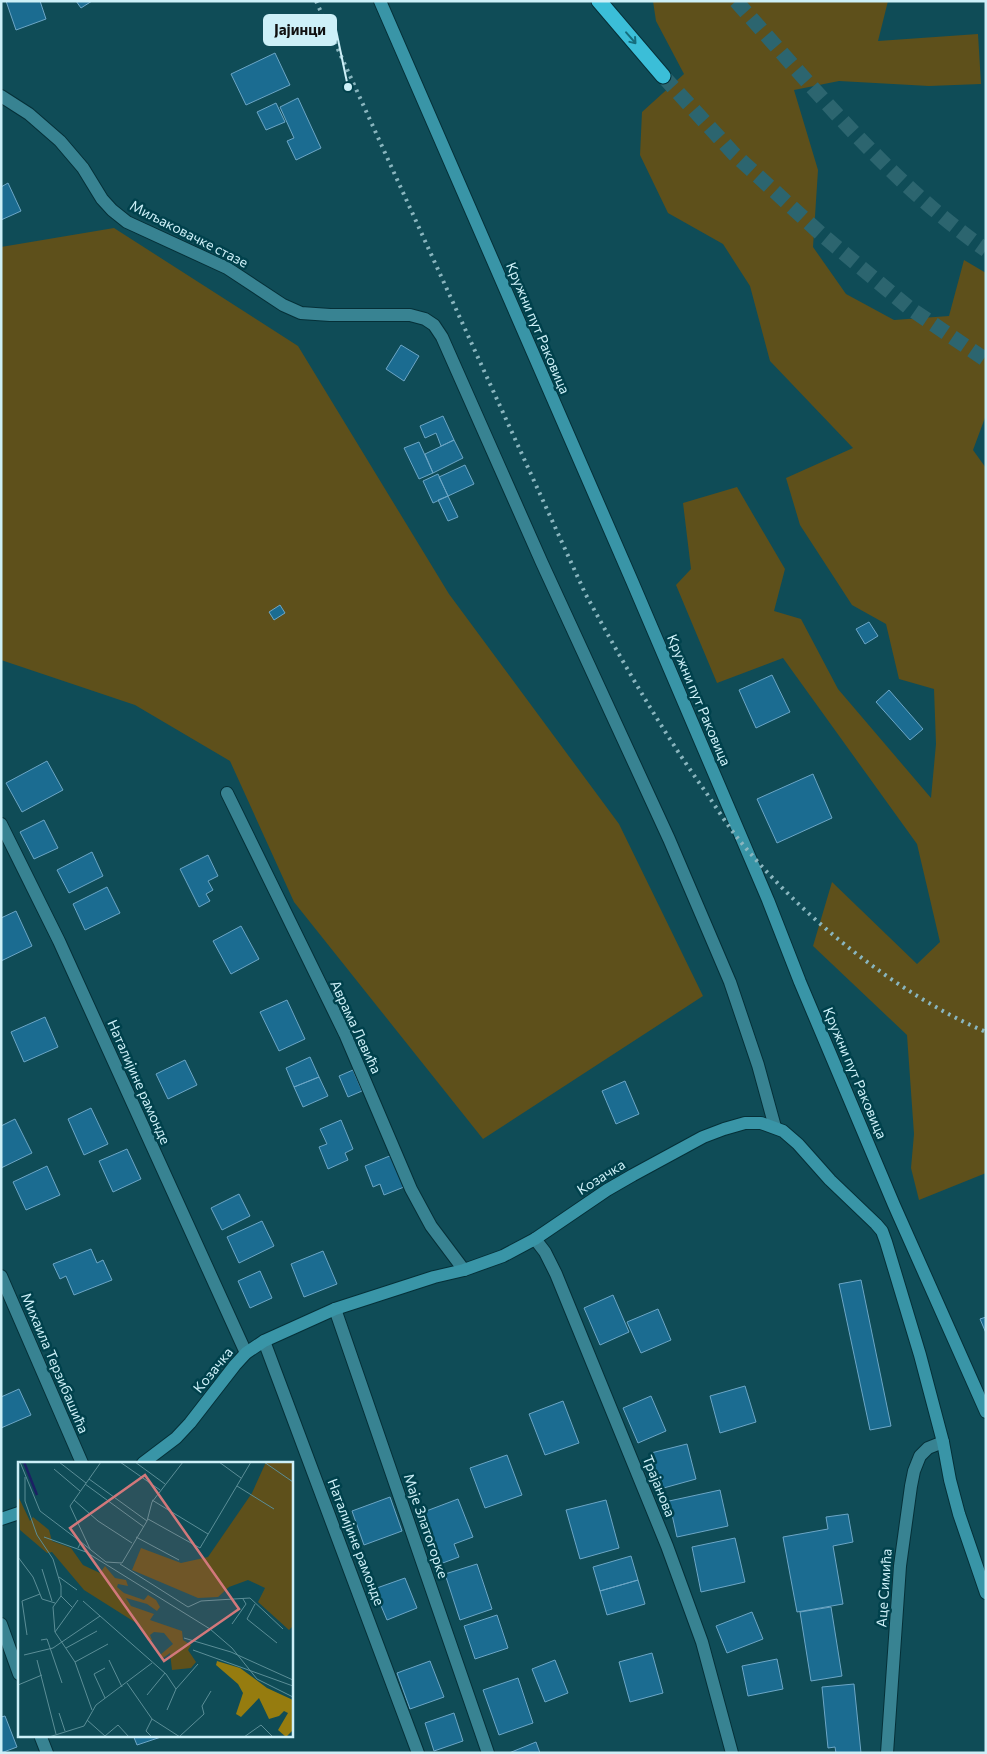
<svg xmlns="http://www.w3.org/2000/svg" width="987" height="1754" font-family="Commissioner,sans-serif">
<rect width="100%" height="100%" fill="#0f4c57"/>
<path fill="#5e501b" d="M653,1H888L878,41L978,34L981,84L929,86L839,81L794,90L818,170L813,247L846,294L894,320L949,316L964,260L986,273V415L973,450L986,468V1173L919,1200L911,1168L914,1134L907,1035L813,946L832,882L917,964L940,942L917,844L783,658L717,683L676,585L691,569L683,503L737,487L785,569L774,611L801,619L838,689L931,798L936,744L934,689L899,679L886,624L852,605L800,525L786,478L853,448L770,361L750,286L723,244L668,213L640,155L642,112L684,74L656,21Z
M114,228L298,346L449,594L619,824L703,996L483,1139L294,902L230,761L135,705L1,660V247Z"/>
<path fill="#1b6c91" stroke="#6ca6c6" d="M6,1H40L46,19L16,30Z
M76,1H92L81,8Z
M275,53L290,85L246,105L231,74Z
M298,98L321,148L296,160L287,141L294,138L280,107Z
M276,103L285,122L266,130L257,112Z
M8,183L21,211L1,220V187Z
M401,345L419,356L404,381L386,369Z
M443,416L454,440L441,446L436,433L425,438L420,426Z
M454,440L463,458L433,473L425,454Z
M419,442L433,473L419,479L404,448Z
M465,465L474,484L448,496L439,477Z
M438,474L448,496L433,503L423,481Z
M448,496L458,517L448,521L438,500Z
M280,605L285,613L274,620L269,612Z
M869,622L878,636L865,644L856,629Z
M772,675L790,712L756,728L739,690Z
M889,690L923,729L910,740L876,702Z
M47,761L63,790L22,812L6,783Z
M813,774L832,818L777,843L757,799Z
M44,820L58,848L34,859L20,832Z
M92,852L103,876L69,893L57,870Z
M208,855L218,876L208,881L213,890L206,894L210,901L199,907L180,869Z
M107,887L120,913L85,930L73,904Z
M16,911L32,946L1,961V918Z
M241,926L259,959L231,974L213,941Z
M287,1000L305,1039L279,1051L260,1012Z
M45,1017L58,1047L24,1062L11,1032Z
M310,1057L319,1077L294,1087L286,1068Z
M185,1060L197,1085L168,1099L156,1074Z
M353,1070L362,1091L348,1097L339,1076Z
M319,1077L328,1096L303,1107L294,1087Z
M625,1081L639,1114L616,1124L602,1091Z
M91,1108L108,1144L84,1155L68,1119Z
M15,1119L32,1153L1,1168V1126Z
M341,1120L353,1149L345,1153L348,1160L328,1169L319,1147L327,1144L320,1129Z
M127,1149L141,1179L113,1192L99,1161Z
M392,1155L404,1187L384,1195L380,1184L373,1187L365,1166Z
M47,1166L60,1195L26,1210L13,1182Z
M239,1194L250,1216L222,1230L211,1208Z
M262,1221L274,1246L239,1263L227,1237Z
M91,1249L97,1263L103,1260L112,1280L74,1295L66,1276L60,1279L53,1264Z
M323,1251L337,1284L304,1297L291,1264Z
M260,1271L272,1298L250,1308L238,1281Z
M861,1280L891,1426L870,1430L839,1284Z
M613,1295L629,1332L600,1345L584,1308Z
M658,1309L671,1340L641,1353L627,1322Z
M986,1317V1333L980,1319Z
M745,1386L756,1422L720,1433L710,1396Z
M19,1389L31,1415L1,1428V1397Z
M651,1396L666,1431L638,1443L623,1408Z
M563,1401L579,1443L545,1455L529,1414Z
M687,1444L696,1479L660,1489L651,1453Z
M507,1455L522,1495L485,1508L470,1468Z
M720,1490L728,1526L677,1537L669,1501Z
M390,1497L402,1531L364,1545L352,1511Z
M458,1499L473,1537L454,1544L459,1557L440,1564L421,1513Z
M606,1500L619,1548L580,1559L566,1510Z
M848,1514L853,1542L833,1546L843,1604L797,1612L783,1537L828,1529L826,1517Z
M735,1538L745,1582L701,1592L692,1547Z
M631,1556L638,1580L600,1591L593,1567Z
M477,1564L492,1609L460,1620L445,1574Z
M405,1578L417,1608L387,1620L374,1589Z
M638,1580L645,1604L607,1615L600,1591Z
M831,1607L842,1676L811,1681L800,1612Z
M752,1612L763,1639L727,1653L716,1626Z
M497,1615L508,1648L475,1659L464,1626Z
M652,1653L663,1693L630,1702L619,1662Z
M777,1659L783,1689L748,1696L742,1666Z
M555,1660L568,1693L545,1702L532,1669Z
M430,1661L444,1697L410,1709L397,1673Z
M518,1678L533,1723L499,1735L483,1690Z
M854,1684L861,1753H836L835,1747L828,1748L822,1687Z
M454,1713L463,1741L434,1751L425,1723Z
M5,1716L17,1747L1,1753V1717Z
M133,1735H160L161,1737L137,1745Z
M536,1742L540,1753H509Z"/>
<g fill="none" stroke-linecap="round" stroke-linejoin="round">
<path stroke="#2c656f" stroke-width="15" stroke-dasharray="15 8" stroke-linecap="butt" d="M736,1C814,88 889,182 986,250
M663,76L734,154L821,234L908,307L986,360"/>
<defs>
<path id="street" d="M1,96L29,114L60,141L83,168L102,199L112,210L127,222L227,268L283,305L301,313L330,315H410L425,319L434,325L442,337L542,563L669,839L730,982L758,1065L775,1127
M227,793L345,1034L411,1189L431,1226L464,1270
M1,824L59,941L246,1353
M535,1239L545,1252L556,1274L667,1546L702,1642L732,1753
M1,1276L82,1463
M335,1309L488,1753
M264,1341L418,1753
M1,1624L19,1674
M40,1735L47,1753
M887,1753L900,1566L911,1486L914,1471L920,1456L928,1448L943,1442"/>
<path id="secondary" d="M380,1L632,581L768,900L800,982L894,1205L986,1412
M143,1463L176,1438L190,1423L235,1365L246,1353L264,1341L335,1309L434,1277L464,1270L503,1256L535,1239L607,1190L633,1175L703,1137L724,1129L745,1123H761L783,1131L798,1144L830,1180L876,1224L882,1231L886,1242L920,1355L943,1442L950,1480L959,1514L986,1593
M1,1519L19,1513"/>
<path id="highway" d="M599,1L663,76"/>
</defs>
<use href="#street" stroke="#053038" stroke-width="14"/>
<use href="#secondary" stroke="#053038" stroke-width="14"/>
<use href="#highway" stroke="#053038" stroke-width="17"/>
<use href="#street" stroke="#388392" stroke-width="12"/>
<use href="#secondary" stroke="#3995a7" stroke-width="12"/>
<use href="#highway" stroke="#3bbed8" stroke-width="15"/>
<path stroke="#8ab6bf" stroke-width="4" stroke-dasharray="2.5 5" stroke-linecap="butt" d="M316,1L585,593C622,661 660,728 705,791C716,807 727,825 740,841C802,917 895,993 986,1032"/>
</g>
<defs><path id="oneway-shaft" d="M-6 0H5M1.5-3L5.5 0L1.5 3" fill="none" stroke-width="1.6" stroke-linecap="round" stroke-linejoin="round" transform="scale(1.25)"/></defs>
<use stroke="#156d7d" href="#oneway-shaft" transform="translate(631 38) rotate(49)"/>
<g text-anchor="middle" stroke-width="5" stroke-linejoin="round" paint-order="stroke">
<g font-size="14" fill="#cdf0f8" stroke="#00414c">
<text transform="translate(189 234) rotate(27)" y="5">Миљаковачке стазе</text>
<text transform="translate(538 328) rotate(67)" y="5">Кружни пут Раковица</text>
<text transform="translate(699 700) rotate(67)" y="5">Кружни пут Раковица</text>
<text transform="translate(356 1027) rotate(65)" y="5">Аврама Левића</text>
<text transform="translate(855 1073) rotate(67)" y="5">Кружни пут Раковица</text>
<text transform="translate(139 1082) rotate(66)" y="5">Наталијине рамонде</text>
<text transform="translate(601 1177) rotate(-32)" y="5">Козачка</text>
<text transform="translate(55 1363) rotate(67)" y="5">Михаила Терзибашића</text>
<text transform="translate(213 1370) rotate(-51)" y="5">Козачка</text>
<text transform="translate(659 1486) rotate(68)" y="5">Трајанова</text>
<text transform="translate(426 1526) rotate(71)" y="5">Маје Златогорке</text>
<text transform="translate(356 1542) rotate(69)" y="5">Наталијине рамонде</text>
<text transform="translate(884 1588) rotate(-86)" y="5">Аце Симића</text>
</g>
</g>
<g transform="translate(18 1462)">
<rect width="275" height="275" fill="#0f4c57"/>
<path d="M248,0H275V164L271,168L240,140L247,126L230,118L211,125L200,135L180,136L114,108L123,86L163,101L190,95L234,31ZM0,34L12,59L15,55L31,68L34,79L53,86L65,103L82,111L87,104L97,116L108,118L110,124L100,122L99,125L106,131L126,138L130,133L138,138L142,145L139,149L129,142L108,136L113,144L136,152L132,158L164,169L165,178L173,183L170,188L178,200L173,206L154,208L152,191L145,196L142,193L155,182L146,171L136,170L132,173L134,178L130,179L123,164L66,128L34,90L29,91L2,68Z" fill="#5e501b"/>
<path d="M199,199L222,206L249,226L275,238V268L268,275L260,268L270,251L266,249L261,254L251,257L241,236L223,255L218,252L225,231L220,222L198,203Z" fill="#967c0f"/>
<path fill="none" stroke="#1c2064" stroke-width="2.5" d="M6,0L19,33"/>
<path fill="none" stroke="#5b8e97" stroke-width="1" d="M2,0L22,49L63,80L60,86M41,0L68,21M102,0L142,28M117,0L147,22M201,0L223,16M246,0L275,20M36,7L62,29M7,15V39L19,73L35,97L43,124V134L35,145L37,170L57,200L74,248M71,17L129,59M67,22L126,65M219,24L256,47M56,38L80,59L114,81M134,38L190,72M130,57L182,86L233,0M26,75L68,90L192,167L214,186L239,217L275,235M118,75L161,98M63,80L88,100L104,101L129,59L134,40L165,0M72,87L52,44L83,0M0,95L15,115L24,137L37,141M102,102L170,145L183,139L232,136L265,167M24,107L34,139M41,115L59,128M43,134L54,145M65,139L148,212L158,227L180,202M237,142L229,157L259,181M214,162L228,142L225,137M37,170L60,138M9,173L4,139L22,132M166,176L213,190L275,218M23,178L29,177L44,221M48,186L79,169M175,188L275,224M6,193L35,186L82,154M19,198L38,272M91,198L104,225M57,200L90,182M87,206L76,212L87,236M109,221L134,257L162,275M0,223L24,213M129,233L147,211M149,248L158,227M41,251L47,269M69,258L87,274M87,274L100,263L111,275M162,274L186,252L184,244L193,229M31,275L66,264L78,243L134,201M134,275L128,269L134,257M226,275L243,263L255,275"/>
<path fill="#d2787b" fill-opacity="0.15" stroke="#d2787b" stroke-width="2.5" d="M127,13L221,147L146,199L52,66Z"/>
<rect width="275" height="275" fill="none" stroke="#cdf0f8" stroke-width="2.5"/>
</g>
<path fill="none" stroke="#cdf0f8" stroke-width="2" d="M348 87L336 30"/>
<circle fill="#cdf0f8" stroke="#00414c" stroke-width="2" cx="348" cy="87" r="5"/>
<rect fill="#cdf0f8" stroke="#cdf0f8" stroke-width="2" x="264" y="15" width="72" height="30" rx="5"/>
<g font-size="15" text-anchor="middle" font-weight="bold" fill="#111">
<text x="300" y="35">Јајинци</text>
</g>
<rect width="987" height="1754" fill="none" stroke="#cdf0f8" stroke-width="5"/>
</svg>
